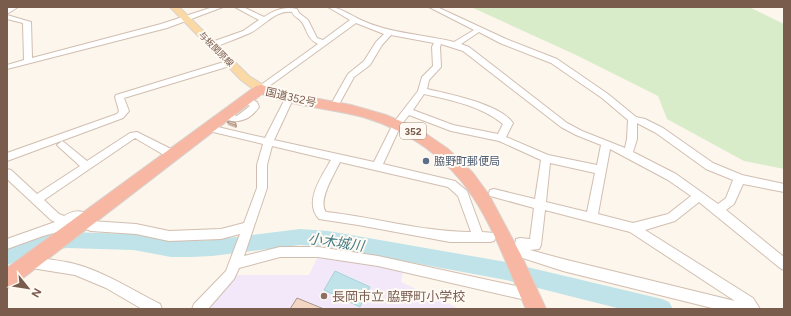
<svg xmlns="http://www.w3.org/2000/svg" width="791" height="316" font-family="Figtree,'Noto Sans JP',sans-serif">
<rect width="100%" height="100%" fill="#fdf6ec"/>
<path fill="#f3e8fa" d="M318,256L349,259L403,271L401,282L460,309H206L235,275H309Z"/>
<path fill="#d8ecc9" d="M471,7H749L784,24V169L744,161L667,119L658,96L576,55Z"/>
<path fill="#bfe3e8" stroke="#a5d3da" d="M335,271L370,287L360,307L324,290Z"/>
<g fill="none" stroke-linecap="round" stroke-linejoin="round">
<path fill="#bfe3e8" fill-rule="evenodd" d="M300,229L328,231L506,262L662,299L669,302L673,309H621L506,280L328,247L300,245L212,256L191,257H171L134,250L67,248L40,252L7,265V247L39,236L67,232L134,234L171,241H191L212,240Z"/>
<defs>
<path id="minor" d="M10,7H18L7,14V9Z
M213,7H223L167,28L7,69V65L24,60L23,23L7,19V15L31,22L32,58L161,24Z
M235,7H243L264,17C275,10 284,6 297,9L299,13L308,20L317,38L323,40L350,20L328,7C340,7 350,15 361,20C391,34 423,34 454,42L474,30L429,7H437L506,39L557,59L608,94L636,117L645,119L663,128L713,163L742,175L784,184V192L743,184L734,204L726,210L784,257V270L780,268L699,202L675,221L645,230L753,298L760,309H716L563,271L504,252L502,248L504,244L508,243L515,245L516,239L520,238L530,239L534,208L494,197L490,196L489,193L490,190L494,189L535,199L541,160L499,141L451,131L409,115L401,125L383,164L455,181L467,191L482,232L494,233L496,237L494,241L490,242H450L358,225L319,219C303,202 322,176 331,160L272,146L267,165V188L244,256L280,247H318L378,256L530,289L535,291L536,295L535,299L530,301L378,266L318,257H280L239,268L234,279L208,309H192L194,304L226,271L240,234L221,239L169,241L136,234L91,231L78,226L76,223L78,220L68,224L61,231L43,236L7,249V239L55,222L51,220L7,179V169L11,170L37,194L80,166L59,147L57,145L62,141L65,143L87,161L130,133L137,132L177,152L178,155L177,158H169L135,138L44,200L59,214L64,216C74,210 80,210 91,215L93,218L91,221L136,224L169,231L221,229L244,223L257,188V165L263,144L209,131L204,128L209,125L265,138L287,95L290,94L294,97L274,140L374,162L394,122L418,91L422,77L433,66L432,47L434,43L391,35L382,45L370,65L354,77L337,108L334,109L330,106L348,74L364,61L376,42L384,34L356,23L261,92L257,89L258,87L318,44C306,38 308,30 301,21C297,17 294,17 292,12C276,9 264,26 250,33C239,38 227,42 215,47H209V43L243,31L259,20ZM479,32L500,43L551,63L602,98L628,120L627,139L625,148L582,131L567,123L469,47L461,44ZM441,44L463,51L561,127L576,135L601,145L597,165L548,155L506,137L513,123C500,104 449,94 427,89L429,80L441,67L440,47ZM424,94C451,100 481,106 503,124L498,134L453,125L413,110ZM637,123L656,133L706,169L733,180L726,198L718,204L676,174L633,152L637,139ZM610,149L668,180L691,196L668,214L633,223L598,214ZM340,162L448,187L458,196L471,232C423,232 374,217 326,212C317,201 335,173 340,162ZM550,163L595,173L587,212L546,202ZM545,210L630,232L735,301L563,259L530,250L539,249L541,245Z
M227,61H233L234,63L233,65L124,98L129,111L123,118L7,161V153L117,114L119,111L115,97L116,95Z
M246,97L257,102L259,107C250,120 237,125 222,118L220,116L222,114L225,113L237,116L250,106L242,100Z
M29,257C44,259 60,260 75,264C105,272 132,290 160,304L162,309H142L106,288L75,275L25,267L23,263L25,259Z"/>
<path id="major" d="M170,7H179L249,76L265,86L267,89L265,92H257L241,80Z"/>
<path id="highway" d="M261,85L287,93L351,105L386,115L419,129L448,149L473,173L489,195L521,255L546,309H526C510,273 495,230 473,197C448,158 407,130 363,117C330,108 295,107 262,94L14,285L7,288V268L256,86Z"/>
</defs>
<use href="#minor" stroke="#d1beb0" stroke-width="2"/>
<use href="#major" stroke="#dad1cd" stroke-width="2"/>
<use href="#highway" stroke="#dad1cd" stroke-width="2"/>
<use href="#minor" fill="#fff" fill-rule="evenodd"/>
<use href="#major" fill="#fbd9a5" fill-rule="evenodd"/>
<use href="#highway" fill="#f7b7a3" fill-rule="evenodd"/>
</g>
<path fill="#d1b7a8" d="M229,121L237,126L236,128L228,125L227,122Z"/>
<path fill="#aa9588" d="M236,123L237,126L236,128L235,125Z"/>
<path fill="#f3d5c3" stroke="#aa9588" d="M229,121L236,123L235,125L227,122Z
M297,298L324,309H290Z"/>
<circle fill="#5c6f8a" stroke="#fffaf3" stroke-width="1.5" cx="426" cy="161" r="4"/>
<circle fill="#8d6e63" stroke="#fffaf3" stroke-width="1.5" cx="324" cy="296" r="4"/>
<g text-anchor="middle" stroke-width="4" stroke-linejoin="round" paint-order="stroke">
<g font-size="9" fill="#7a5c4d" stroke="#fffaf3">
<text transform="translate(216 49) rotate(45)" y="3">与板関原線</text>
</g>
<rect fill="#fffaf3" stroke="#a28b7f" stroke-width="1" x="400" y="123" width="26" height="16" rx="3"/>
<g font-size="10" font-weight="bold" fill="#7a5c4d">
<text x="413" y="135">352</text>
</g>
<g font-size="11" fill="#7a5c4d" stroke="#fffaf3">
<text transform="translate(291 97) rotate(13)" y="4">国道352号</text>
</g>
<g font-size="11" fill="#4e5e75" stroke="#fffaf3" text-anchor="start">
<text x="434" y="165">脇野町郵便局</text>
</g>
<g font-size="13" fill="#785e54" stroke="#fffaf3" text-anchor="start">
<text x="332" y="301">長岡市立 脇野町小学校</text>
</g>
<g font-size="14" font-style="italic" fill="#437c86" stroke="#fffaf3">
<text transform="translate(336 242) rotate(8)" y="5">小木城川</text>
</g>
</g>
<rect width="791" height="316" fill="none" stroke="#7a5c4d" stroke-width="16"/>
<g transform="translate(28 288) rotate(120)" stroke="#fffaf3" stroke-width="3" paint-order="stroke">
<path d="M0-3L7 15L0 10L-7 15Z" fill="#7a5c4d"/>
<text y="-6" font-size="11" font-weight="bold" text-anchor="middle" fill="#7a5c4d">N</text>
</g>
</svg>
